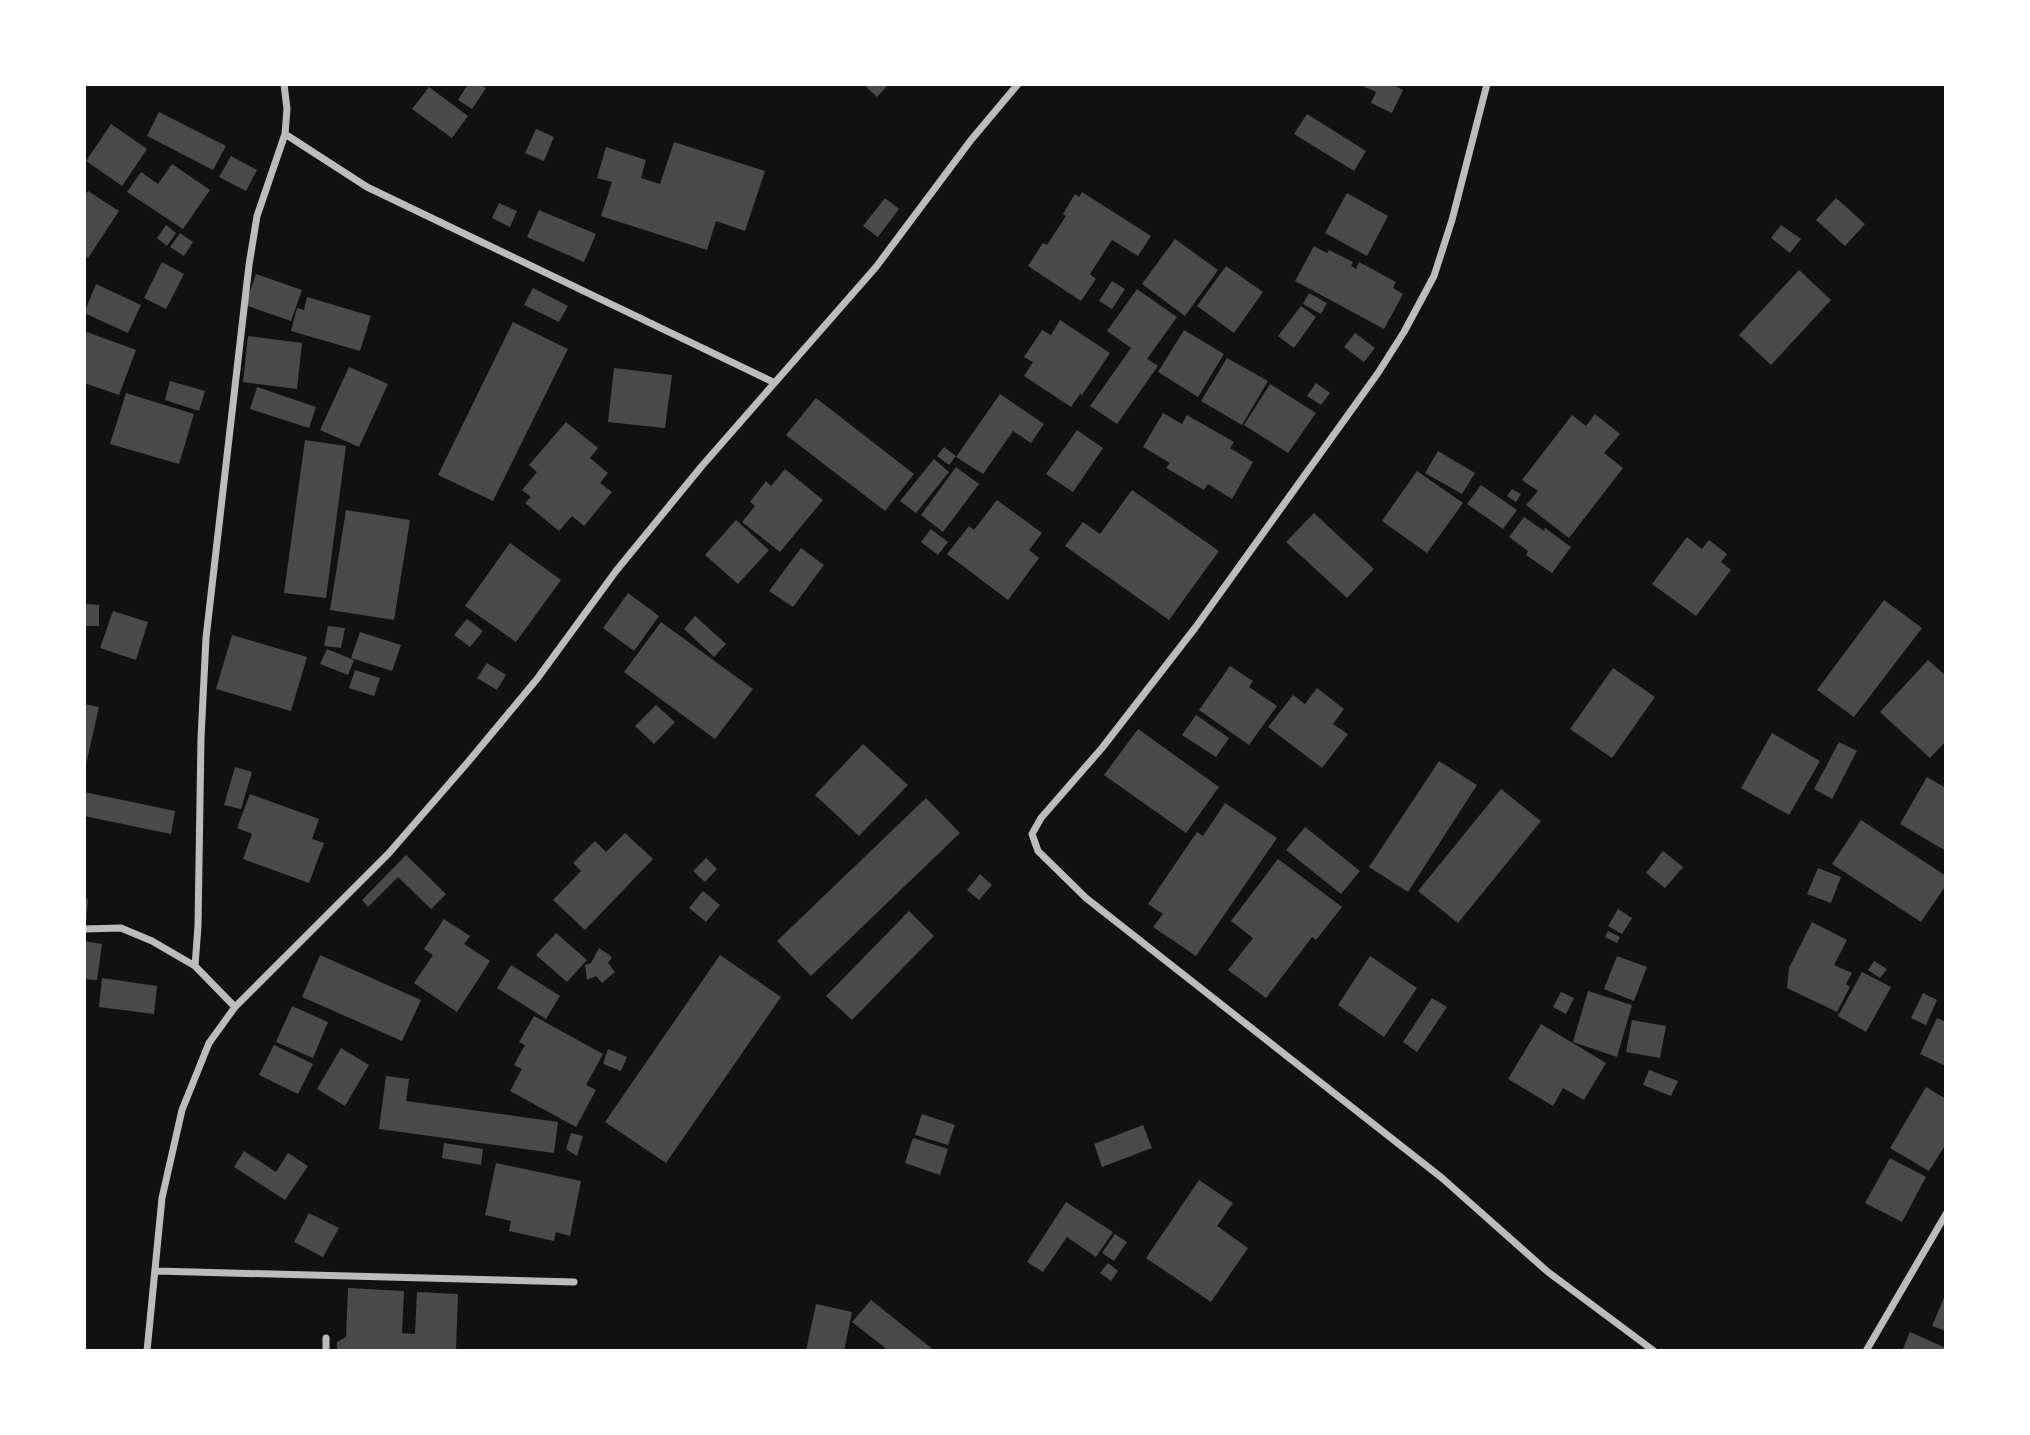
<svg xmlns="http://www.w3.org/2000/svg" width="2030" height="1435" font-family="Jost,sans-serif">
<rect width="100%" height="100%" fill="#111"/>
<path fill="#4a4a4a" d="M468,84H479L486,88L472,109L458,100Z
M863,84H889L877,97Z
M1358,84H1392L1403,90L1392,113L1371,103L1376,92Z
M429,87L468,116L452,138L412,109Z
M159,112L226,146L213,170L147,136Z
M1307,114L1366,151L1354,171L1294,134Z
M111,124L147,149L122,186L86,161Z
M536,129L554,137L544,161L525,153Z
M674,142L765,171L745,231L716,221L707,250L601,216L612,182L597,178L606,147L646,160L641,178L660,184Z
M231,156L257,170L246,191L219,177Z
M172,164L210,190L183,229L127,192L141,172L158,184Z
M88,191L119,211L88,258L84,256V197Z
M1082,192L1151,236L1138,256L1112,240L1090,274L1096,279L1081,301L1028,266L1043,243L1047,245L1066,216L1063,214L1075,194L1079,197Z
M1347,193L1388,216L1367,256L1325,233Z
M885,198L899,209L878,237L863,226Z
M1836,198L1865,224L1845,246L1816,220Z
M499,203L517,211L510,227L492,218Z
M539,210L596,234L584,262L527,237Z
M166,225L176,233L167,246L157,238Z
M1781,225L1801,239L1790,253L1771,238Z
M180,233L193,242L184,256L170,247Z
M1175,239L1218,270L1185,316L1142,284Z
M1314,246L1327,253L1329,250L1353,262L1351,266L1356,269L1359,262L1396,282L1393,288L1403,294L1384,329L1295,281Z
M162,262L184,274L166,309L144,298Z
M1226,266L1263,292L1234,333L1197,306Z
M1799,270L1831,300L1771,365L1739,335Z
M256,274L302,290L291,321L245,305Z
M1112,281L1125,289L1112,309L1099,301Z
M96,284L141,305L128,333L84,313Z
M533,288L568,306L559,322L524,305Z
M1137,289L1177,317L1147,359L1158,366L1117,424L1090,406L1131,348L1107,331Z
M1309,293L1327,303L1321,314L1303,304Z
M307,297L371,316L360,351L291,331L297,308L304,310Z
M1301,306L1316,317L1294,348L1278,336Z
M1060,320L1110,353L1082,395L1080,394L1071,407L1024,376L1033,362L1024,357L1042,330L1051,335Z
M513,322L568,349L493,501L438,475Z
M1184,330L1224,354L1198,397L1158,372Z
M87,332L136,350L119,395L84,383V339Z
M1355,333L1375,348L1364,362L1344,347Z
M248,336L302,343L297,389L243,382Z
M1227,358L1268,381L1242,425L1201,401Z
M349,367L388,384L359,447L320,430Z
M614,368L672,375L665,428L608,422Z
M170,381L205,391L199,411L165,400Z
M1316,383L1330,393L1321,405L1307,396Z
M1270,384L1316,413L1288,453L1244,425Z
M257,387L316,407L309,428L250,409Z
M126,393L194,414L179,464L110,444Z
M1000,394L1044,424L1031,443L1013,431L983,474L956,457Z
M816,398L914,474L885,511L786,435Z
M1163,413L1182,424L1187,415L1234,442L1230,448L1253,462L1232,499L1208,484L1204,490L1166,468L1170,463L1143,447Z
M1595,414L1620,434L1604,453L1623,468L1569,538L1526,505L1538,491L1522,480L1572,415L1586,426Z
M566,422L598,448L590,458L608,473L600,483L612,492L584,526L572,516L559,531L525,503L531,497L522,490L537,472L529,465Z
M1077,430L1103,448L1073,492L1046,474Z
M305,440L346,446L326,598L284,593Z
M944,447L956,456L949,465L937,456Z
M1438,451L1475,473L1462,494L1425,473Z
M934,459L949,472L916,513L900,501Z
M956,467L979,484L943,532L921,515Z
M785,469L823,500L780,552L742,522L755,506L750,502L766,481L771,486Z
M1417,471L1463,503L1427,553L1382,521Z
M1481,485L1517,510L1503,529L1467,504Z
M1512,489L1521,494L1516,502L1507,496Z
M1132,490L1219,551L1169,620L1065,546L1083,522L1100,534Z
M997,500L1042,533L1029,550L1039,558L1008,600L947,554L969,526L974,530Z
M346,510L410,520L394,620L330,610Z
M1314,513L1374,569L1347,598L1286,542Z
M1524,517L1544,531L1545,528L1571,547L1552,573L1526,555L1528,551L1509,537Z
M736,520L769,550L738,584L705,555Z
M931,529L948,542L938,555L921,542Z
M1687,537L1702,549L1709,540L1727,554L1721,562L1731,570L1696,616L1652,584Z
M510,543L561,580L516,642L465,606Z
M801,548L824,565L793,607L769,591Z
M628,593L659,616L634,651L603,628Z
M1884,600L1922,628L1854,717L1817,690Z
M84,604L99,605V626H84Z
M113,611L148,622L136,660L100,648Z
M695,616L726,644L714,657L684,629Z
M467,619L483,631L470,647L454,635Z
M661,622L753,689L715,739L624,672Z
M328,626L345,628L341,648L324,646Z
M360,632L401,645L392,671L351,658Z
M232,635L307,657L291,711L216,689Z
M327,649L354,660L348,675L320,664Z
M1928,660L1946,676V741L1930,758L1880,712Z
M487,663L506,675L497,690L477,678Z
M1230,666L1253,681L1249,687L1277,706L1249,745L1199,710Z
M1613,668L1655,697L1612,758L1570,729Z
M355,670L380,678L374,696L349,688Z
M1317,688L1344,709L1333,724L1348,734L1322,768L1268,727L1293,695L1305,704Z
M84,704L99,707L85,769H84Z
M656,705L675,722L654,744L635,726Z
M1196,715L1229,738L1216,757L1182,735Z
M1138,729L1219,787L1186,833L1104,775Z
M1772,733L1820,761L1789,815L1741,788Z
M1839,742L1857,751L1832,799L1814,789Z
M863,744L908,785L859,836L815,795Z
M1439,761L1477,785L1408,892L1369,867Z
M235,767L252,772L241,809L224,805Z
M1927,777L1946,788V851L1900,824Z
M1501,789L1541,821L1458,923L1418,891Z
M84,792L175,811L171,834L84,816Z
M250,794L319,819L312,839L324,843L309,883L243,859L252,834L237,828Z
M926,798L960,833L811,976L777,941Z
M1225,803L1277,838L1196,956L1153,927L1163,914L1148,904L1197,832L1203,836Z
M1861,820L1946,876V885L1921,922L1832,864Z
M1305,827L1360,871L1341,894L1286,850Z
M625,833L653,859L585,930L553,900L581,871L573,863L595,841L606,852Z
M1663,851L1683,867L1665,888L1646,873Z
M406,855L446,894L431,909L398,877L368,907L362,900Z
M706,858L717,869L705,882L693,871Z
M1278,859L1342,907L1316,940L1312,937L1266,998L1228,970L1253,938L1231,921Z
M1818,868L1841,877L1831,903L1807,894Z
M980,874L992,885L979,900L967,890Z
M703,891L720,905L706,922L689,908Z
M84,898L88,899L86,925H84Z
M1618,909L1632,918L1622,934L1608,926Z
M909,911L934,936L852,1020L826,996Z
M444,919L470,936L464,944L490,961L457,1012L414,983L433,955L424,949Z
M1812,922L1847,940L1834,965L1852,973L1846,984L1850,987L1837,1012L1787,988L1789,968Z
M1608,931L1620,937L1617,943L1605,937Z
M556,933L587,960L567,982L536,955Z
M84,941L102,944L97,980L84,979Z
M599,948L612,957L608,963L615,972L602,983L596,976L587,980L585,965L591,963Z
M320,955L421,1000L402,1041L302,997Z
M720,955L781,997L666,1163L605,1122Z
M1370,956L1417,988L1384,1037L1338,1005Z
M1617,956L1647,967L1634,1001L1604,989Z
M1874,961L1887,969L1880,978L1868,970Z
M511,965L560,996L546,1019L497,988Z
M1862,972L1891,987L1866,1032L1838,1016Z
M102,978L157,986L154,1014L99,1007Z
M1588,991L1632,1005L1617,1057L1573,1042Z
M1561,992L1574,998L1566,1014L1553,1007Z
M1923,993L1937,1000L1926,1025L1911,1018Z
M1432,998L1447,1007L1417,1052L1403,1042Z
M292,1006L328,1022L313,1058L276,1042Z
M534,1016L603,1054L586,1085L596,1090L576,1127L510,1091L522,1069L514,1065L525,1045L519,1042Z
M1937,1018L1946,1022V1066L1920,1054Z
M1632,1020L1666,1026L1660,1058L1626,1052Z
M1541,1024L1606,1063L1584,1100L1563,1088L1553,1106L1508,1079Z
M274,1045L313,1064L298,1094L259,1075Z
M341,1048L369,1065L345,1106L317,1089Z
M608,1049L627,1057L621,1071L603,1064Z
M1649,1070L1678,1081L1671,1096L1643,1085Z
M386,1076L409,1079L406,1101L558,1122L554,1153L379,1129Z
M1926,1087L1946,1099V1144L1929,1171L1890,1148Z
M922,1114L955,1125L948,1145L915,1135Z
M1143,1125L1152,1148L1102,1167L1094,1144Z
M571,1133L583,1136L577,1156L566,1149Z
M913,1138L948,1149L940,1175L905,1163Z
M444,1143L483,1149L481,1165L442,1158Z
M244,1151L276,1172L288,1153L308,1166L285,1200L234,1167Z
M1890,1158L1926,1177L1902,1222L1865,1203Z
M496,1163L581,1181L570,1236L556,1232L554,1241L509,1231L511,1221L485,1215Z
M1199,1180L1233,1203L1217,1226L1248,1248L1211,1302L1146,1258Z
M1066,1202L1113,1232L1096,1257L1067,1237L1043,1272L1027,1262Z
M309,1213L339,1228L323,1257L294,1242Z
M1115,1234L1127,1242L1114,1261L1102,1253Z
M1108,1263L1118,1271L1111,1281L1100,1273Z
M348,1288L404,1291L402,1333L415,1334L417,1292L458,1294L456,1351H337V1342L346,1337Z
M1946,1293V1331L1932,1326Z
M871,1300L935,1351H889L852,1322Z
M816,1304L852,1312L844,1351H806Z
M1910,1332L1946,1348V1351H1902Z"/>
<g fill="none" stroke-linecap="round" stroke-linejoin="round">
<path stroke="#bcbcbc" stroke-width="7" d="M1487,84L1452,220L1434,276L1404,332L1378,373L1195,628L1102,748L1041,818L1032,834L1038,851L1086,898L1442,1178L1548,1272L1654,1351
M285,134L367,187L773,382
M84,929L121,928L152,941L195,966
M235,1007L195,966L198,926L201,738L206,638L249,265L257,216L285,134L287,109L284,84
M156,1271L574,1282
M147,1351L162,1198L182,1110L209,1043L235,1007L389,853L468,762L537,679L616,571L701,467L876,267L971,140L1018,84
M326,1351V1338
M1866,1351L1946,1214"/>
</g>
<rect width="2030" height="1435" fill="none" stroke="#ffffff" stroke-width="172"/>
</svg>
